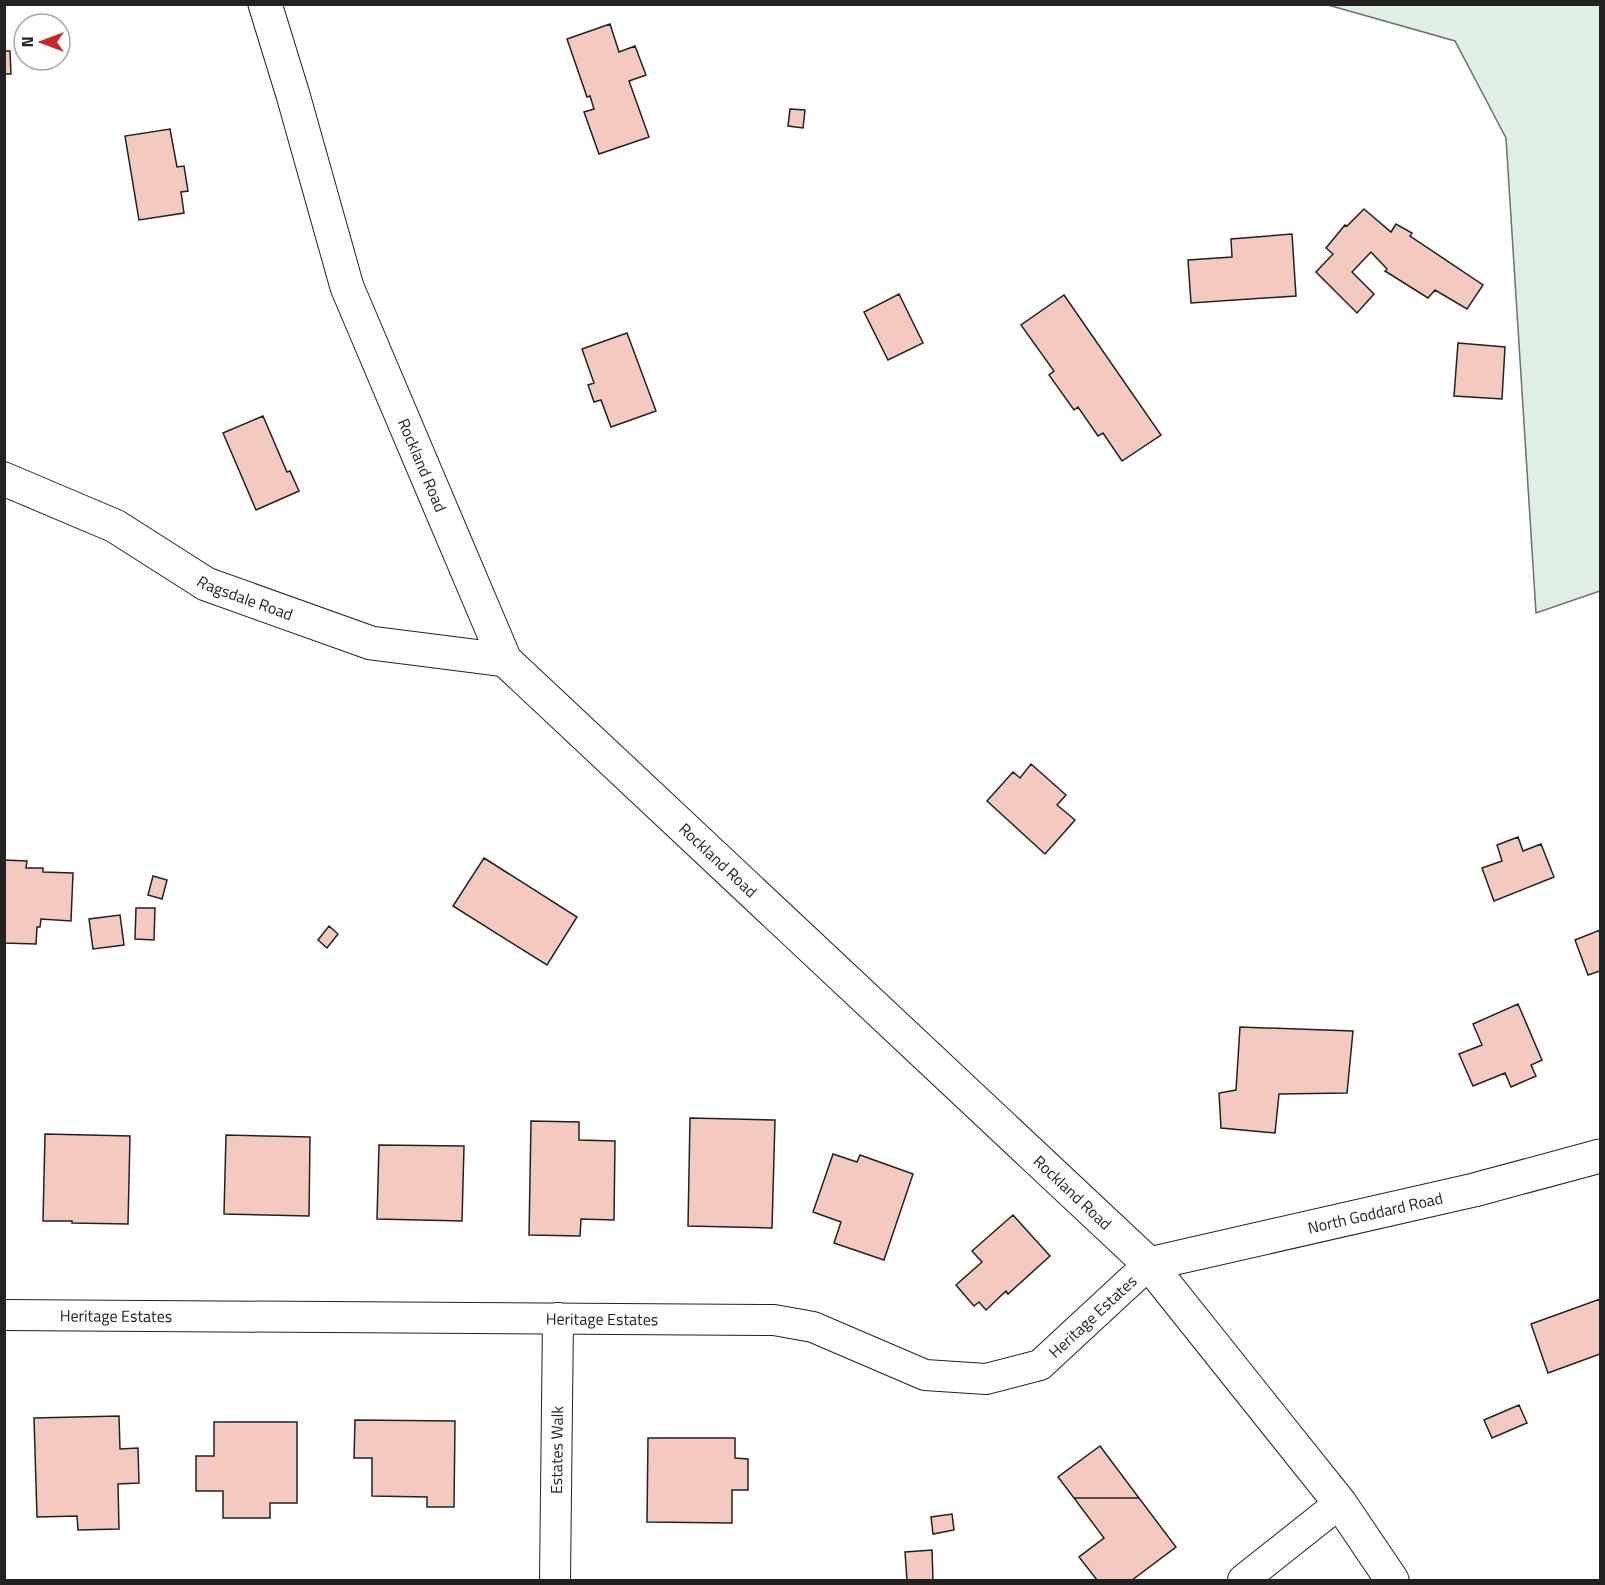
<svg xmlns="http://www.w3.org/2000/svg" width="1605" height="1585" font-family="'Titillium Web',sans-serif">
<rect width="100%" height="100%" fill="#fff"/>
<path fill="#e0efe3" stroke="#6f6f6f" stroke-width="1.5" d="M1328,5H1600V591L1536,613L1506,138L1455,41Z"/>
<path fill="#f3c9c0" stroke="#222" stroke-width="1.5" d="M610,24L619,52L635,46L646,75L629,81L649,137L599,154L584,112L594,109L590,96L587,97L567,39Z
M4,51H10L11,74H4Z
M790,109L805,110L803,128L788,126Z
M170,129L177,167L184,166L188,191L181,192L184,213L139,220L125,136Z
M1364,209L1391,232L1396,224L1412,233L1410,236L1483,285L1467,309L1435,290L1428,298L1385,271L1387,269L1371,252L1352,272L1374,294L1357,313L1316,272L1333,254L1326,248L1345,225L1347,226Z
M1292,234L1296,296L1191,303L1188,260L1232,257L1231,239Z
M899,294L923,343L888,360L864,312Z
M1064,295L1161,435L1122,461L1103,433L1098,436L1078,407L1074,410L1049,375L1054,371L1021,325Z
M627,333L656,411L611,427L601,400L594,402L588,385L594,383L582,349Z
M1458,343L1505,347L1502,399L1454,396Z
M263,416L287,472L290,471L299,491L256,510L223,433Z
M1031,764L1066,795L1057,805L1075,820L1045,854L987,801L1013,772L1020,778Z
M1518,837L1523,851L1541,844L1554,877L1494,901L1482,868L1502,861L1497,845Z
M484,858L577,917L547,965L453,906Z
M4,860L27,861L26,868H43V872L73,873L71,921L41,919L40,927H37L36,944L4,943Z
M153,876L167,880L162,899L148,895Z
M136,908H155L154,940L135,939Z
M120,915L124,945L93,949L89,919Z
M329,926L338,934L327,948L318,940Z
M1600,930V971L1588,975L1575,940Z
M1518,1004L1542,1060L1531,1065L1536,1076L1511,1087L1505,1073L1473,1086L1459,1054L1482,1045L1473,1024Z
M1240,1027L1353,1031L1347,1093L1279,1094L1275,1133L1221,1128L1219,1093L1236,1090Z
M690,1118L775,1120L772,1228L688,1226Z
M531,1121L579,1122V1140L615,1141L614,1220L581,1219L580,1236L529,1235Z
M45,1134L130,1136L128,1224L72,1223V1221H43Z
M226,1135L310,1137L309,1216L224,1214Z
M379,1145L464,1146L462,1221L377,1219Z
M833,1154L857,1162L860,1155L913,1174L884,1260L834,1243L841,1222L813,1212Z
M1013,1215L1050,1256L1008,1294L1006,1291L986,1310L979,1302L974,1306L956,1285L982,1262L972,1251Z
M1600,1299V1354L1548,1373L1531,1324Z
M1519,1405L1527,1423L1492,1438L1484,1420Z
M119,1416L120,1449L138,1448L139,1483L118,1484L119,1529L78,1530L77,1516L37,1517L34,1418Z
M355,1420L455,1421L454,1507H427V1497L372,1496V1458H354Z
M214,1422H297V1503H270V1518H223V1491H196V1456H214Z
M648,1438H735V1458L748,1459V1490H732V1523L647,1522Z
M1100,1446L1139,1498H1074L1058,1477Z
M1074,1498H1139L1176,1547L1132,1580H1097L1079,1557L1104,1538Z
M952,1514L954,1530L933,1534L931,1517Z
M932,1550L933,1580H907L905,1552Z"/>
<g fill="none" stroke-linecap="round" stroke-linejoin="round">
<defs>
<g id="street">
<path id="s1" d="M4,1315L774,1320L813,1327L925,1375L986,1379L1040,1365L1149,1264"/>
<path id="s2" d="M555,1580L558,1318"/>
<path d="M1243,1580L1340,1503"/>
</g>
<g id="secondary">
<path id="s3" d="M265,4L293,95L347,287L505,660L1149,1264L1340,1503L1392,1580"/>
<path id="s4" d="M4,479L115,526L206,584L371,643L505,660"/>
<path id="s5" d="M1149,1264L1474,1190L1600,1156"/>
</g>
</defs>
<use href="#street" stroke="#222" stroke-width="32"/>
<use href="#secondary" stroke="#222" stroke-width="35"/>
<use href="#street" stroke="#fff" stroke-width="30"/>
<use href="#secondary" stroke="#fff" stroke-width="33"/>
</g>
<g text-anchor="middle" stroke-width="4.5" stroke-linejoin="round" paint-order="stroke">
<g font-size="16" fill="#222" stroke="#fff">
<text dy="6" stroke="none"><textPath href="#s3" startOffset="488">Rockland Road</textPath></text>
<text dy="6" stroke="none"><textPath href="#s4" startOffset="270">Ragsdale Road</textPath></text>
<text dy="6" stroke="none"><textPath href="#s3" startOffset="992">Rockland Road</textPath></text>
<text dy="6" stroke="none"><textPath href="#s3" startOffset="1478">Rockland Road</textPath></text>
<text dy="6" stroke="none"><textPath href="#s5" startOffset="232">North Goddard Road</textPath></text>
<text dy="6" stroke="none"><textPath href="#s1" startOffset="112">Heritage Estates</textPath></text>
<text dy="6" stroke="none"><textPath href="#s1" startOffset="1120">Heritage Estates</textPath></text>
<text dy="6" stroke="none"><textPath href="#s1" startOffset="598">Heritage Estates</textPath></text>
<text dy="6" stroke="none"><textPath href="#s2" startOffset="130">Estates Walk</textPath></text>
</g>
</g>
<rect width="1605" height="1585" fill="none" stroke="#222222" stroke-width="12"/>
<g transform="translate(42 42) rotate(270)"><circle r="28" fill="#ffffff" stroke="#a7a7a7" stroke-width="1.5"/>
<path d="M0-4.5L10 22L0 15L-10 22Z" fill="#c62828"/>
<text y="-9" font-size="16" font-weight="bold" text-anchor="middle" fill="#222222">N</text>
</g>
</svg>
